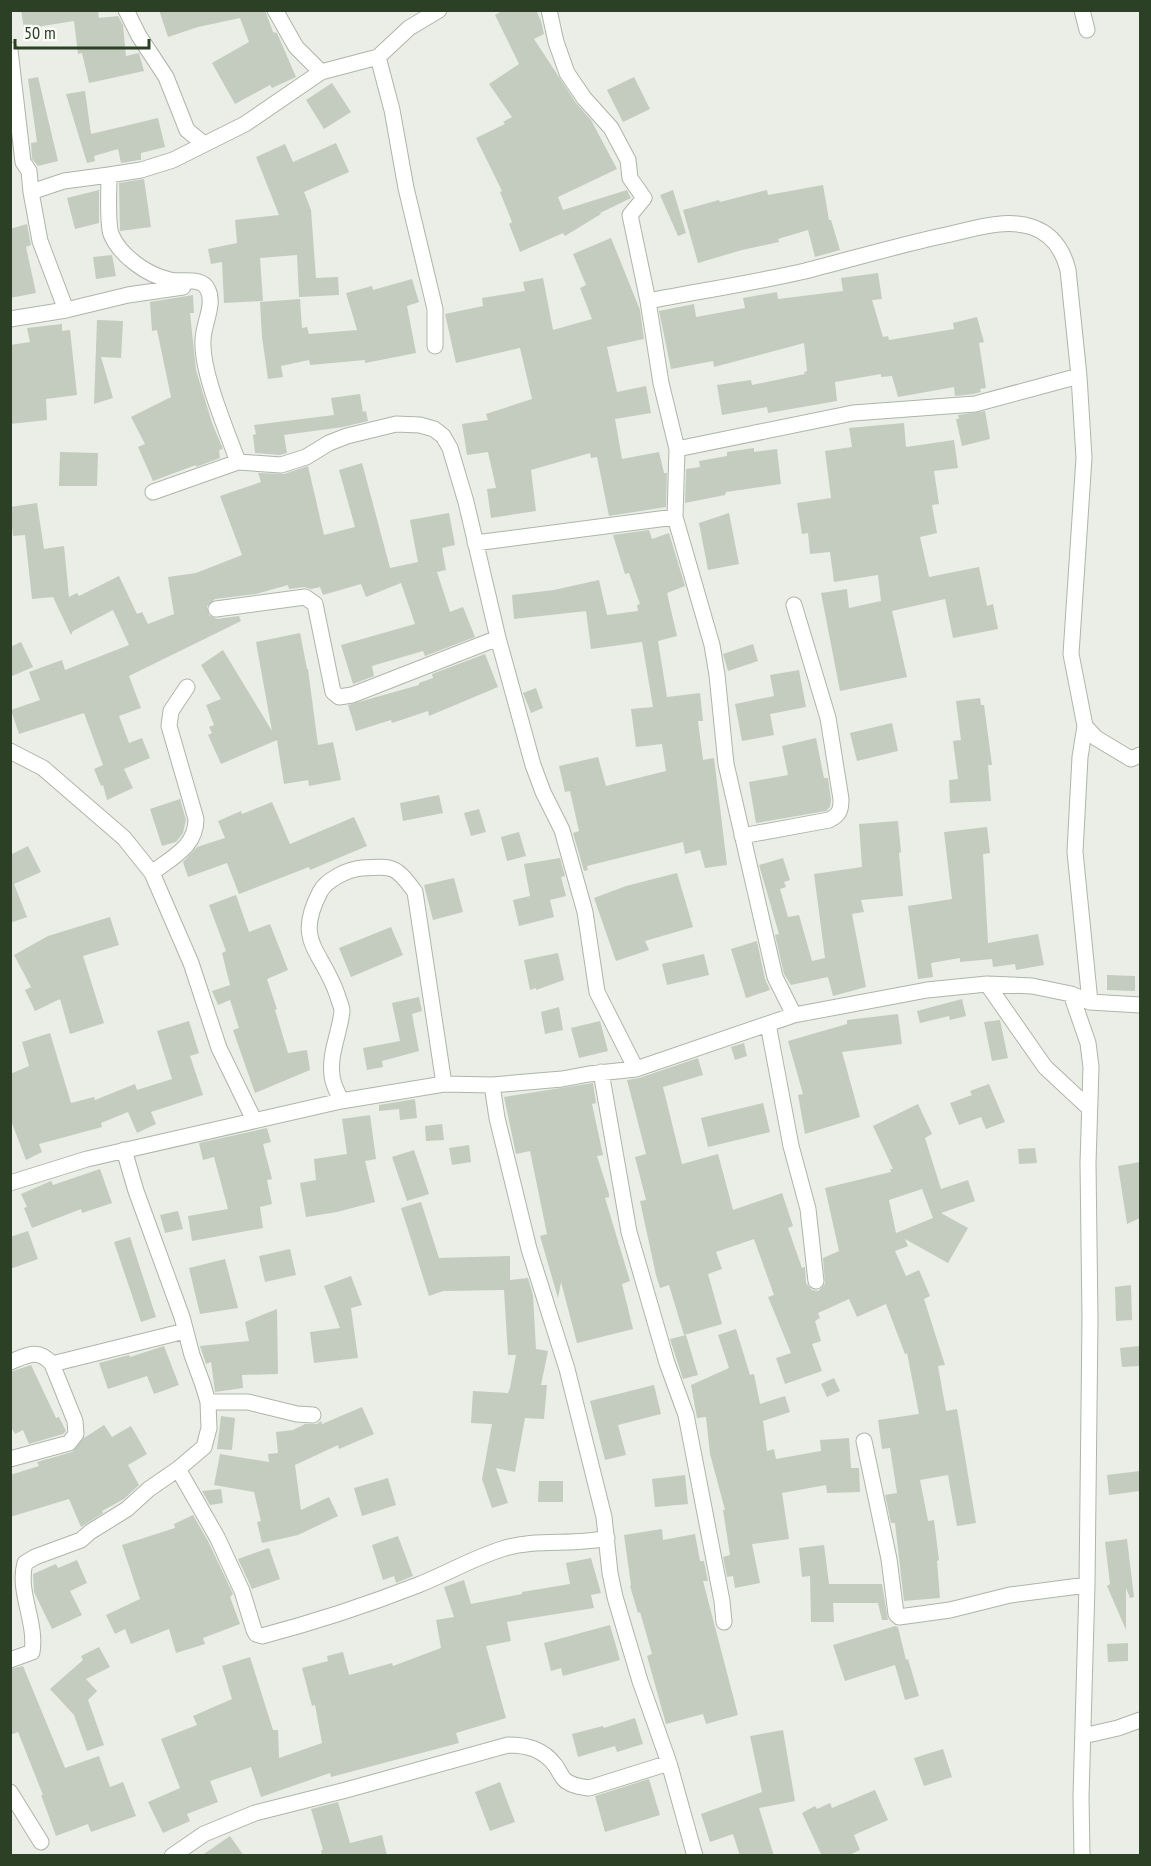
<svg xmlns="http://www.w3.org/2000/svg" width="1151" height="1866" font-family="'PT Sans Narrow',sans-serif">
<rect width="100%" height="100%" fill="#eaeee6"/>
<path fill="#c3ccbe" fill-rule="evenodd" d="M21,10H98L99,18L118,16L123,25L126,56L139,53L144,71L89,83L82,53L78,54L74,21L24,29Z
M159,10H265L273,32L277,33L296,77L272,88L270,85L235,104L212,63L249,42L240,18L198,27L168,37Z
M504,10H536L541,21L544,34L534,39L576,103L591,120L617,169L558,197L563,210L627,190L631,198L600,213L601,214L565,236L563,233L520,252L509,224L512,222L500,192L502,191L476,138L505,124L503,122L512,117L489,84L519,64L495,15Z
M38,77L58,161L38,166L32,159L31,143L37,142L28,79Z
M634,77L650,109L623,122L607,90Z
M332,83L351,112L324,129L306,100Z
M85,91L91,134L158,118L165,147L141,153V160H139L121,163L118,149L94,156L95,161L87,163L66,94Z
M336,143L349,172L304,192L311,210L316,278L338,277L339,295L299,297L297,255L260,258L263,301L224,303L222,262L211,264L208,249L237,243L235,220L279,215L256,157L285,144L293,162Z
M144,179L151,227L120,231L119,183Z
M823,185L829,220H831L840,250L815,257L808,230L778,239L779,242L742,250L698,263L683,210L719,200L720,202L767,190L768,195Z
M99,190V223L75,229L67,198Z
M673,190L686,233L678,236L660,195Z
M27,224L31,245L26,247L36,293L10,298V229Z
M611,238L640,310L644,339L607,347L617,392L646,386L651,413L615,419L622,459L659,452L664,473H667L666,507L609,516L597,457L591,458L590,453L531,470L536,511L491,518L487,489L496,488L488,452L467,455L462,424L488,420L486,414L532,399L520,348L456,363L445,314L483,306L482,298L525,291L523,282L543,278L553,330L592,319L580,288L586,285L573,254Z
M112,255L116,276L96,279L93,257Z
M878,273L882,299L872,300L883,337L888,336L889,340L954,329L953,323L977,317L984,342L979,343L986,388L980,389L981,392L973,394L955,396L954,387L898,397L892,376L881,377V374L835,382L837,401L768,413L767,407L722,415L717,385L751,380L752,385L805,374L804,372L807,371L804,343L714,367L713,361L671,369L659,311L694,304L696,317L745,308L743,298L777,292L778,299L843,291L841,278Z
M412,279L419,302L407,306L416,353L365,363V360L310,365L309,360L281,366L283,377L268,379L262,337L260,302L300,299L302,328L307,327L309,334L357,330L346,293L372,286L373,290Z
M193,295L194,313H190L196,370L212,423L223,449L219,450L220,458L196,467V465L153,481L138,447L145,444L131,417L171,397L157,330L152,331L150,302Z
M97,320L123,321L121,358L101,357L113,398L94,404Z
M62,324V331L70,330L77,395L46,399L47,420L10,424V345L30,342L27,328Z
M360,394L363,412L366,411L368,421L343,427L284,435L287,453L280,455L255,453L253,435L256,434L254,425L334,415L331,398Z
M985,411L990,439L962,446L956,419H959L958,415Z
M904,423L906,447L954,440L958,468L934,471L939,504L932,505L937,533L920,537L929,577L979,567L987,606L993,604L998,629L953,638L945,599L892,611L907,677L840,691L821,593L847,589L849,608L881,601L878,575L834,582L830,552L810,554L808,533L802,534L797,503L831,498L825,451L852,447L849,428Z
M754,448V452L777,449L781,484L726,492L725,495L685,503L686,469L700,467L699,461L727,456V452Z
M60,452L98,453L97,486H59Z
M362,463L390,568L418,562L410,520L449,513L455,545L442,548L446,570L437,572L450,612L463,607L475,637L425,656L423,651L372,666L374,676L353,684L341,645L415,624L401,583L366,597L361,584L323,595L320,587L311,589L304,587L289,589L288,585L256,594L215,599L207,606L209,615L217,619L239,616L241,621L129,676L141,708L119,716L129,743L142,738L150,758L124,769L133,788L107,800L103,785L101,786L94,769L103,765L84,713L19,734L11,710L40,700L29,672L62,660L65,670L129,645L113,610L73,631L71,635L53,597L32,599L25,535L13,536L10,507L37,503L44,549L64,546L69,597L77,593L79,596L119,576L137,614L142,612L148,624L174,614L168,577L196,573L242,555L220,496L261,482L258,473L284,474L308,466L324,535L355,527L339,470Z
M729,513L739,564L708,570L699,523Z
M649,530L652,539L669,533L685,586L667,593L677,636L658,641L667,697L700,693L703,721H698L703,760L714,758L727,865L705,868L700,850L685,854L683,842L587,866L588,870L584,871L573,833L579,831L570,791L565,792L559,766L598,757L606,786L666,771L662,744L636,747L631,709L653,707L642,642L591,649L586,611L514,619L512,595L554,590L599,580L607,615L638,611L637,605L640,604L629,573L625,574L613,535Z
M300,633L307,669H308L318,745L333,742L341,780L309,786L308,780L284,784L277,740L221,764L208,735L212,733L209,727L214,725L206,705L221,699L201,665L223,650L272,731L256,642Z
M21,642L33,667L10,677V647Z
M753,644L758,661L728,671L723,654Z
M485,654L498,687L429,716L428,711L392,723L391,720L356,731L348,705L419,685V683L433,678L432,674Z
M799,670L806,707L770,714L774,735L742,741L735,704L774,696L770,675Z
M536,688L543,708L531,713L523,693Z
M980,698L981,705H984L992,765H988L991,801L950,803L949,780L958,779L953,741L961,740L956,701Z
M892,723L898,751L857,761L850,733Z
M816,738L824,778H828L831,800L830,807L826,811L756,823L749,782L788,775L782,746Z
M439,795L443,813L403,821L400,803Z
M180,799L186,820L183,833L176,842L162,846L150,809Z
M272,802L290,844L354,817L367,846L310,870L309,867L239,894L227,863L188,877L183,862L197,847L225,838L218,821L241,811L242,814Z
M479,809L486,832L471,836L464,813Z
M898,821L901,852L899,853L903,896L861,900L864,912L852,914L866,987L833,996L828,977L791,985L784,974L775,935L779,934L759,865L783,858L790,880L784,882L786,887L780,889L788,917L799,915L812,961L825,958L814,874L862,867L859,824Z
M987,827L990,853L983,854L988,943L1038,934L1044,965L1016,970L1015,964L993,967L992,959L960,962V958L931,963L933,977L918,979L908,906L952,899L944,832Z
M519,832L526,856L507,861L501,837Z
M28,846L41,872L14,884L27,917L10,923V855Z
M560,858L565,876L561,877L566,896L550,900L554,917L519,926L513,900L530,896L524,864Z
M677,873L693,927L645,941L649,950L616,961L594,898L626,886Z
M454,878L463,912L433,920L424,885Z
M236,895L249,932L270,924L288,970L267,979L277,1009L275,1010L288,1053L307,1050L310,1070L255,1093L233,1030L239,1028L230,1000L218,1005L212,991L230,985L222,953L226,951L209,905Z
M110,917L119,945L83,956L104,1023L70,1034L60,999L35,1011L25,990L31,987L14,955L48,936Z
M391,927L403,955L351,977L339,948Z
M757,941L765,979L770,990L746,998L731,949Z
M558,953L564,980L536,990V988L530,990L524,960Z
M704,954L709,975L667,985L662,964Z
M1107,975L1135,976V991L1107,990Z
M419,997L422,1011L412,1014L419,1051L382,1061L383,1067L367,1070L363,1048L400,1041L392,1003Z
M962,999L966,1016L950,1020L949,1016L920,1023L917,1011Z
M559,1007L563,1030L545,1034L541,1012Z
M898,1014L902,1044L842,1052L860,1117L805,1134L798,1095L803,1094L788,1041L847,1024V1020Z
M1000,1020L1008,1058L992,1061L984,1022Z
M189,1021L199,1053L190,1056L203,1095L151,1112L156,1124L137,1133L128,1112L101,1123L102,1127L39,1144L42,1152L26,1160L10,1118V1074L29,1066L22,1042L50,1033L71,1103L94,1097L95,1100L135,1084L137,1090L172,1079L157,1031Z
M600,1021L608,1051L579,1058L571,1028Z
M744,1043L747,1056L735,1060L731,1047Z
M698,1058L703,1075L663,1087L682,1164L718,1154L733,1210L782,1193L793,1226L788,1228L802,1268L805,1267L806,1283L812,1290L818,1291L825,1284L823,1258L839,1251L825,1188L891,1172L890,1169H893L873,1126L918,1104L932,1134L925,1138L941,1189L968,1180L975,1201L941,1213L968,1228L948,1263L905,1239L908,1246L895,1251L906,1276L919,1270L930,1296L924,1299L945,1365L938,1366L946,1411L957,1409L976,1523L957,1526L948,1475L920,1480L928,1521L934,1520L939,1560L937,1561L940,1598L904,1601L895,1523H891L885,1495L897,1493L890,1448L882,1449L878,1420L919,1414L907,1353L905,1354L886,1304L857,1317L849,1299L818,1313L820,1318L815,1321L821,1341L812,1344L822,1371L785,1384L776,1358L791,1353L768,1297L774,1295L754,1239L716,1252L722,1269L708,1274L722,1324L684,1335L669,1285L660,1288L656,1275L640,1201L646,1200L635,1157L646,1154L627,1080L639,1078ZM922,1189L933,1218L896,1233L889,1200Z
M593,1083L596,1103L592,1104L603,1155L597,1156L609,1194V1197L605,1198L630,1281L622,1284L633,1329L577,1343L561,1282L558,1298L540,1236L547,1234L530,1151L516,1154L504,1097Z
M989,1084L1005,1122L986,1129L981,1117L959,1125L950,1103L972,1095L970,1091Z
M415,1099L417,1118L400,1120L399,1109L379,1111V1105Z
M763,1103L770,1132L708,1147L701,1118Z
M370,1115L376,1159L365,1161L375,1202L337,1212L306,1217L300,1183L316,1180L314,1159L347,1154L342,1119Z
M442,1124L444,1140L426,1141L425,1126Z
M267,1128L271,1142L263,1144L272,1179L267,1180L272,1204L260,1207L263,1228L192,1241L188,1216L228,1209L214,1157L203,1160L199,1143Z
M469,1145L471,1162L452,1165L449,1148Z
M1035,1148L1037,1163L1019,1164L1018,1149Z
M414,1150L429,1194L407,1201L392,1157Z
M1140,1162V1218L1127,1224L1118,1166Z
M100,1169L112,1203L82,1213L81,1209L32,1228L24,1208L27,1207L21,1194L51,1181L53,1185Z
M421,1202L439,1258L510,1256V1280L528,1278L533,1295L536,1349L548,1351L541,1385H547L544,1419L525,1418L515,1472L496,1468L508,1503L492,1508L482,1479L492,1424L471,1423L473,1391L508,1393L510,1388L516,1355H508L504,1290L443,1291L429,1296L401,1208Z
M178,1211L183,1229L165,1233L160,1215Z
M28,1231L38,1259L10,1269V1237Z
M130,1237L156,1317L141,1322L114,1242Z
M290,1249L296,1275L265,1282L259,1256Z
M225,1259L238,1308L200,1314L189,1268Z
M351,1276L362,1305L351,1308L358,1358L314,1363L310,1332L340,1328L324,1286Z
M1131,1285L1132,1320L1116,1321L1115,1287Z
M277,1309L278,1374L242,1375L243,1388L215,1392L211,1362L206,1364L200,1346L249,1341L245,1322Z
M736,1329L750,1375L754,1374L760,1404L785,1396L790,1412L763,1421L767,1451L774,1449L776,1459L821,1451L820,1440L849,1438L851,1468H859L860,1492L827,1493L826,1485L782,1493L789,1539L752,1544L760,1583L735,1588L733,1576L727,1577L723,1557L730,1555L723,1510H725L710,1454L706,1417L697,1418L691,1385L729,1368L718,1335Z
M686,1335L698,1375L683,1379L670,1339Z
M164,1346L179,1385L154,1394L147,1376L108,1389L99,1363L129,1355L130,1357Z
M1140,1346V1366L1122,1367L1120,1348Z
M31,1365L56,1418L59,1417L66,1431L63,1434L29,1444L23,1430L15,1434L10,1425V1372Z
M834,1378L840,1391L827,1397L821,1384Z
M654,1385L661,1414L618,1425L626,1455L605,1460L590,1401Z
M362,1407L374,1434L339,1449L338,1445L295,1465L301,1510L329,1497L338,1516L298,1535L262,1543L257,1522L261,1521L254,1492L214,1485L220,1454L269,1462L268,1454L278,1453L276,1432L293,1430L305,1424H317L321,1421L322,1424Z
M221,1416L235,1418L232,1450L217,1449Z
M104,1425L112,1437L131,1426L147,1454L128,1465L139,1485L124,1499L102,1511L103,1513L81,1527L69,1499L10,1517V1475L39,1466L37,1462L72,1452L84,1438Z
M1140,1471V1491L1109,1495L1107,1475Z
M685,1475L688,1504L655,1507L652,1479Z
M388,1478L396,1505L362,1516L354,1488Z
M539,1481H563V1502H538Z
M221,1489L223,1503L210,1505L202,1491Z
M193,1515L208,1541L233,1594L230,1597L240,1624L203,1638L205,1644L176,1653L169,1629L131,1644L125,1629L115,1634L106,1615L140,1599L122,1545L175,1528L174,1524Z
M662,1529L663,1540L695,1534L700,1561H704L708,1581H703L738,1715L706,1724L703,1714L666,1724L647,1656L652,1654L640,1612L638,1613L630,1586L631,1585L624,1535Z
M398,1536L413,1576L396,1583L394,1576L383,1580L372,1545Z
M1127,1539L1134,1597L1130,1598L1126,1588V1630L1107,1586L1110,1584L1105,1542Z
M824,1545L829,1584H882L888,1620H882L878,1603H833L834,1622H811L810,1576L802,1577L799,1548Z
M269,1548L280,1579L252,1589L238,1559Z
M591,1558L601,1593L591,1595L594,1608L507,1622L511,1641L486,1646L506,1718L456,1733L459,1743L331,1777L330,1773L261,1797L251,1767L210,1781L218,1802L187,1814L190,1821L163,1833L148,1802L180,1788L161,1739L197,1725L193,1716L232,1699L222,1666L250,1657L273,1730H278L279,1758L322,1743L315,1705L312,1706L302,1668L328,1661L327,1656L343,1652L349,1675L392,1663L393,1666L441,1648L436,1620L454,1617L444,1587L464,1580L471,1604L522,1594V1592L570,1584L566,1563Z
M77,1560L87,1583L70,1591L82,1615L52,1629L34,1592L33,1574L56,1564L58,1568Z
M610,1625L620,1660L563,1676L561,1668L551,1671L544,1643Z
M895,1626L898,1627L906,1660L908,1659L919,1696L905,1700L895,1665L845,1681L833,1645Z
M1128,1643V1661L1108,1662L1107,1644Z
M99,1647L110,1667L86,1679L97,1691L88,1700L104,1745L87,1751L74,1715L50,1689L83,1660L81,1656Z
M23,1666L65,1768L99,1756L110,1787L123,1782L136,1816L91,1832L88,1824L56,1836L41,1795H43L18,1732L10,1735V1669Z
M635,1718L643,1744L617,1752L615,1746L578,1757L572,1734L603,1726L604,1728Z
M783,1730L795,1801L759,1808L774,1856H740L733,1834L710,1842L701,1814L762,1792L750,1736Z
M943,1749L952,1777L924,1786L914,1758Z
M649,1779L660,1815L605,1832L595,1796Z
M500,1782L515,1822L490,1831L475,1792Z
M875,1790L888,1820L854,1835L860,1850L847,1856H822L802,1813L815,1806L817,1809L830,1803L832,1808Z
M338,1802L350,1843L382,1835L387,1856H322L321,1850H323L311,1809Z
M230,1836L244,1856H201Z"/>
<g fill="none" stroke-linecap="round" stroke-linejoin="round">
<defs>
<path id="street" d="M126,10L139,36L166,77L187,130L204,144
M549,10L556,42L567,73L584,98L611,128L628,160L630,178L644,198L630,215L648,301L661,383L677,449L675,517L712,645L717,675L726,764L775,977L794,1015
M1082,10L1087,30
M10,50L23,162L29,171L31,192L40,241L66,310L128,295L183,287
M378,57L409,28L439,10
M321,72L378,57L392,110L406,188L435,309V346
M109,175L141,170L173,160L245,124L321,72L296,47L275,10
M31,192L64,181L109,175C109,189 107,222 111,234C120,256 147,275 170,280C182,283 202,276 208,290C215,305 203,325 203,340C201,372 227,431 238,462
M648,301C700,291 753,283 805,271C852,259 899,245 946,235C973,229 1005,218 1032,227C1053,234 1063,250 1068,270L1079,376L1084,458L1071,654L1085,726L1080,757L1075,852L1090,1002
M10,319L66,310
M677,449L853,413L975,404L1079,376
M153,492L238,462L281,465L306,457L329,443L347,436L396,424L420,425L434,429L443,436L450,448L466,502L498,638L533,765L543,792L562,830L585,912L597,992L636,1069
M475,543L675,517
M216,609L305,597L315,604L333,692L339,697L352,695L498,638
M1085,726L1096,738L1131,759L1140,755
M10,751L43,768L124,838L152,873L191,963L219,1048L254,1120
M742,836L829,820C839,815 841,811 841,799L828,718L794,605
M152,873C172,857 196,847 196,819L169,726L171,711L187,687
M987,984L1045,1067L1089,1108
M1071,994L1088,1043L1091,1067L1088,1163L1090,1319L1087,1585L1081,1797L1082,1856
M768,1024L791,1146L808,1209L816,1281
M601,1072L629,1232L667,1363L686,1415L722,1601L724,1622
M492,1085L497,1118L529,1249L567,1369L604,1517L610,1573L615,1597L640,1681L669,1763L695,1856
M341,1101C338,1093 332,1083 332,1075C329,1054 340,1032 342,1011C342,1006 338,999 337,994C321,949 294,942 320,892C326,880 348,869 362,868C394,866 396,866 415,892L444,1084
M10,1183L87,1159L341,1101L444,1084L492,1085L562,1079L589,1074L636,1069L794,1015L927,990L987,984L1032,986L1071,994L1090,1002L1140,1005
M10,1362C28,1355 38,1348 52,1364
M208,1402H248L297,1414L313,1415
M864,1441L889,1559L896,1614L899,1617L950,1610L1010,1595L1087,1585
M10,1459L69,1443L76,1434L75,1421L52,1364L185,1331
M178,1469L217,1537L242,1591L254,1630L256,1634L262,1636C315,1622 367,1605 418,1585C446,1574 473,1558 502,1549C536,1538 573,1546 607,1538
M10,1660L32,1652C37,1622 17,1592 25,1563L35,1557L81,1540L90,1532L127,1509L149,1489L178,1469L204,1447L209,1428L208,1402L203,1385L192,1355L182,1317L136,1191L124,1150
M1083,1736L1118,1728L1140,1720
M10,1792L41,1842
M172,1856L204,1834L255,1813L346,1790L508,1745C527,1745 543,1749 555,1765C559,1770 561,1777 566,1781C573,1786 581,1787 589,1788L669,1763"/>
</defs>
<use href="#street" stroke="#adb6a8" stroke-width="17"/>
<use href="#street" stroke="#fff" stroke-width="15"/>
</g>
<rect width="1151" height="1866" fill="none" stroke="#2c4025" stroke-width="24"/>
<path d="M15 39v9h134v-9" fill="none" stroke="#2c4025" stroke-width="3"/>
<text x="24" y="39" font-size="18" fill="#2c4025" stroke="#f9fbf7" stroke-width="4.5" paint-order="stroke">50 m</text>
</svg>
